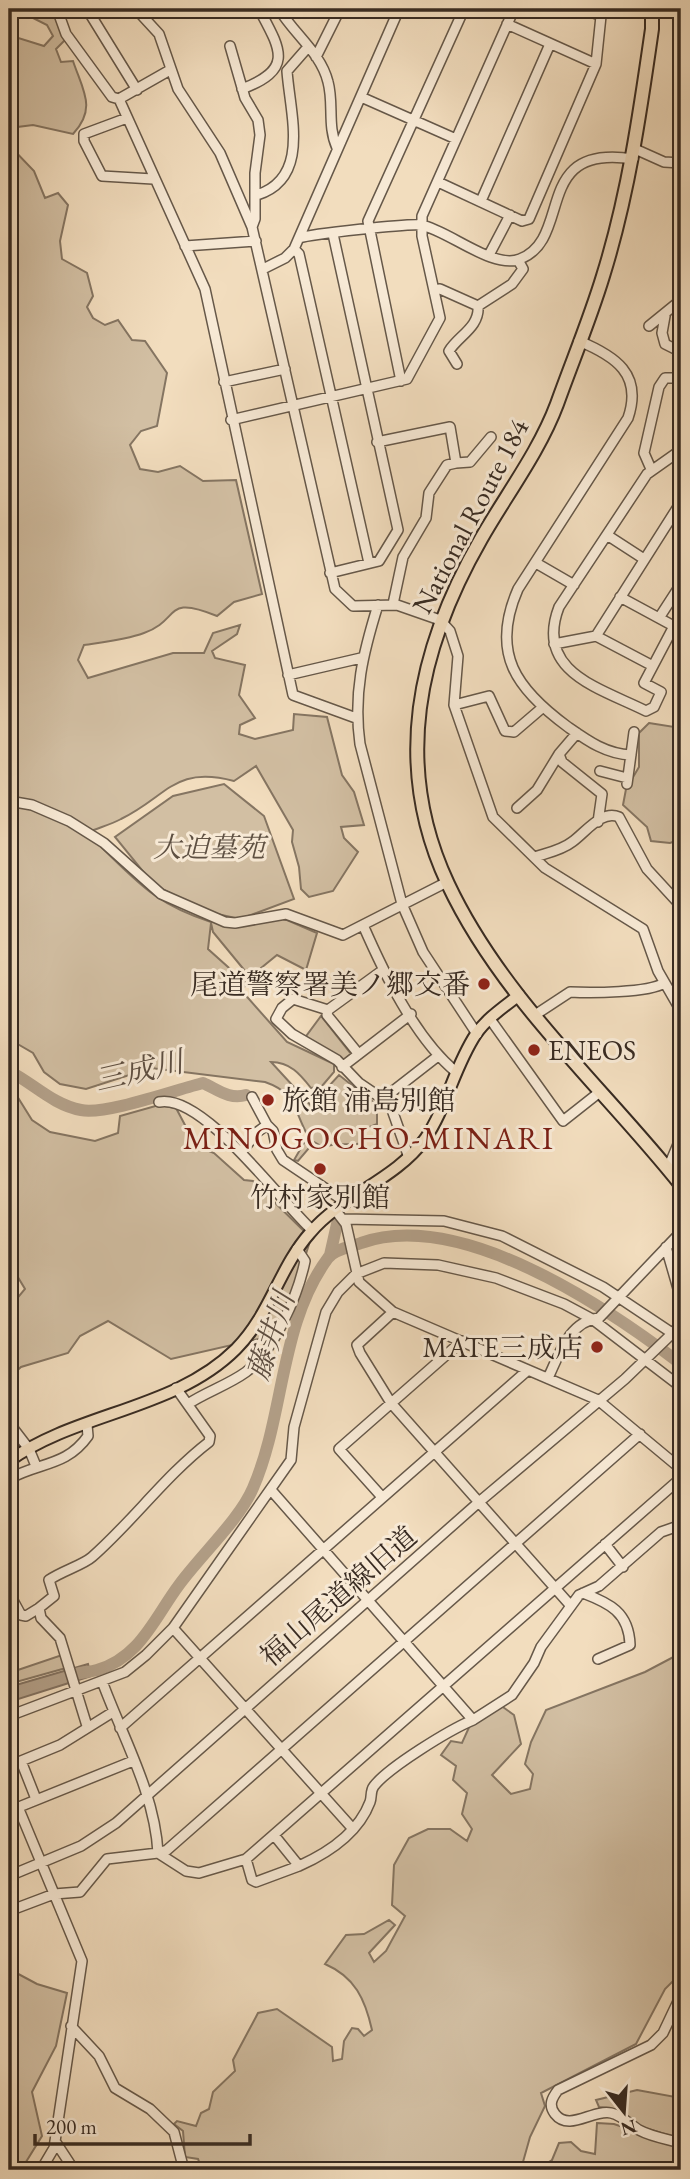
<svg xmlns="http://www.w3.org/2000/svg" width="690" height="2179" font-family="'EB Garamond','Noto Serif JP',serif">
<rect width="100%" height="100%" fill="#f2ddbe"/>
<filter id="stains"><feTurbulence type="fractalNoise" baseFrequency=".00286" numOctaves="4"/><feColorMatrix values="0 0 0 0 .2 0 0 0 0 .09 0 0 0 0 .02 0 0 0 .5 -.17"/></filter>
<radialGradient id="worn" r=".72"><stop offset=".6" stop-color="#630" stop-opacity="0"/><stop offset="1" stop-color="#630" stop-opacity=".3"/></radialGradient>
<path fill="#d2bfa3" stroke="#857562" stroke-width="2" d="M32,9H53L65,40L56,49L61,62L73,61C83,91 97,108 73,134L33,125L9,128V35L44,46L53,36L47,25L29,16Z
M9,145L34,171L45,198L58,193L68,205L60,241L62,259L87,273L93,296L87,307L93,318L105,325L118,320L132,340L145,341L167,373L157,426L141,431L130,445L140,469L158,472L180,466L203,481L236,480L262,594L234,602L217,616C163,594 181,620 144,633C125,640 104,642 84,645L78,660L88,678L173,653H204L213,633L240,625L237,634L212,651L215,658L245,665L239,695L255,718L240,725L239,734L255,739L293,730L294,714L327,717L342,775L354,792L364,825L341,827L344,838L358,852L333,891L309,897L301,889L299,867L292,842L293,830L256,766L234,781C174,765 167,797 121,819C112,824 101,827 91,831L96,842C137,881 154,904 211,922V919L280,917L317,933L306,970L277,955L250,977L213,932L211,923L208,949L247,984L241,990L287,1042L334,1064V1072L322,1086L311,1088C300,1074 290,1062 271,1062L315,1110L331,1101L328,1087L339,1075L377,1105V1124L360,1131L364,1143C349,1146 336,1142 323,1147L314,1142L298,1161L294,1160L308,1136C293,1109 297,1093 265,1082L151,1068L86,1089L60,1084L44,1072L33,1053L9,1039Z
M649,723L681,728V839L670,843L651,841L647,827L623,805L626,789L639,767V733Z
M224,784L264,816L294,899L240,919L208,912L154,885L115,837L173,796Z
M321,1016L351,1054L342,1062L304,1039Z
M9,1092L17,1096L32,1120L50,1132L95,1141L118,1133L120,1116L159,1105L176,1108L196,1146L214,1153L244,1180L253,1181L311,1238L282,1329L267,1337L171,1359L108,1321L80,1336L68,1353L21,1367L9,1378V1308L25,1289L13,1269L9,1271Z
M681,1653V1973L665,1989L636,2044L541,2093L545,2106L530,2137L521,2169L532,2170H202L198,2159L185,2157L183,2131L174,2124L177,2121L196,2126L201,2113L209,2109L213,2092L235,2071L233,2060L258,2013L277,2009L332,2047L333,2061L342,2059L344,2041L352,2028L358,2029L364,2036L372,2030C365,1999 355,1977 325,1964L346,1935L364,1934L389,1920L395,1925L369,1953L374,1962L386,1951L405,1916L392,1905L394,1865L409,1838L428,1829H450L467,1841L472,1829L462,1814L467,1793L453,1780L456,1766L441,1755L451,1741L462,1743L471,1723L500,1705L514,1715L521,1744L492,1775L511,1794L530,1789L533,1774L525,1764L531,1742L546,1710L645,1672Z
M62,1655L66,1668L9,1684V1673Z
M9,1969L37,1984L67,1993L56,2046L32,2092L42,2136L21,2170H9Z
M637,2090L675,2097L681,2091V2139L642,2127L614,2109L599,2107L596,2100Z
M597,2123L614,2124L681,2147V2170H536L552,2160L559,2143L571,2142L581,2151L595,2154Z"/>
<path fill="#b3a089" stroke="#827160" stroke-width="2" d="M88,1664L91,1676L9,1702V1687Z"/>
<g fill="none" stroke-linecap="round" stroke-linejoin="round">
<path stroke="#b3a089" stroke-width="12" d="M9,1071C33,1083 53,1105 81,1110C106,1115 175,1090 203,1083C217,1089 229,1100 246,1095
M330,1255L337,1224
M76,1674C83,1672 90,1672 97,1670C140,1658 155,1617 179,1585C200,1556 240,1519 253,1488C285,1415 279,1324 328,1258C335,1249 351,1247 361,1243C460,1208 605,1306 681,1364"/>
<defs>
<path id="minor" d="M57,9L66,34L112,97L119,99L205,289L293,695L356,718
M87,9L137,90
M136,9L159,34L178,89L220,153L252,227L335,589L353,606L397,605L440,620L450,631L458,656L454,705L493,817L545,868L643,929L658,971L681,1011
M279,9C294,34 321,53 328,82C334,104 327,126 337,148
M507,24L596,64
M230,46L245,98L258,120L260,135L255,173V219L252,227
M316,57L340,9
M242,89C294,69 281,50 259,9
M361,97L456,139
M119,99L170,70
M127,118L84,134V141L102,176L153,179
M635,149L664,162L681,163
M438,182L522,221L529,219L596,64L601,16L584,9
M257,195C311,178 290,114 287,71L308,47
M481,201L550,44
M299,238C311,234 410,223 421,225C448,230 493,270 520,259C574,238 531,143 633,159
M185,246L256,241
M294,249L299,254L369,563
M489,255L510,215
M263,269L285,258L294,249L399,9
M434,290L440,289L478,306L512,284L523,269L518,260
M665,316L662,333L665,344L681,352
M649,326L681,300
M579,341C615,356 643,374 628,418L518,589C490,653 516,689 568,727C588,741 606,754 631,755
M457,364L449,351C458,336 480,327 478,306
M401,381L368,221L464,9
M224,382L285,369
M231,420L407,379L440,318L422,236V216L514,9
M377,442L450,427L456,463L447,465L429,493L426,518L403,557L393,604
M456,463L470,462L491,437
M651,469L644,453L659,387L665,378H681
M607,535L644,559
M536,563L574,585
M330,573L379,561L398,530L333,234
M620,597L681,630
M378,605C363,653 353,694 360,744L402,904L423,952L477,1034
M659,618L681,584
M674,626L644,683L661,692L654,707L646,711C600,688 534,672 559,607L647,474L681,450
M596,636L651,665
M554,644L596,636L681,502
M288,675L361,658
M454,705L489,696L505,731L514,732L542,708
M577,733L559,754L562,762L602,794L598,822
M600,771L627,778
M627,784L634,732
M9,801L32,805L69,821L104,843L161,894L225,922L235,923L286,914L343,935L447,882
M517,808L537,790L559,754
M535,857C547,853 562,850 572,842C585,833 602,809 619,817L647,869L681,906
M363,925C384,973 415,1038 456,1072
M328,1010L293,999L282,1008L276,1019L292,1034L337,1060L359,1083L390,1104L408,1155
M535,1015L570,992C590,993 649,993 664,983
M490,1019L563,1121L601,1091
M357,1052L327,1015L328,1010L383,970
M342,1067L411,1014
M252,1097L267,1125L273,1131L277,1150L283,1160L347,1203
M384,1098L438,1056
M159,1102C203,1093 280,1201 312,1230
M241,1153L256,1133L267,1125
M668,1168L681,1137
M336,1211L346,1224L359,1282L393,1312L598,1400L681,1469
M344,1219L444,1221L502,1236L603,1287L672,1333
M666,1247L681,1299
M393,1312L357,1345L360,1353L391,1403L571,1606
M548,1378C559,1355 569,1321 599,1318L681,1232
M188,1404C206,1392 228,1385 246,1372C274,1351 298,1295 305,1261L297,1249
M9,1423L29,1449L36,1466
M9,1479C39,1462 66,1467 88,1436L87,1425
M271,1490L473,1720C449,1730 389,1767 374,1786C370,1791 372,1797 370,1802C358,1834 328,1853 299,1866L274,1835
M382,1497L339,1449L462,1341
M605,1544L623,1567
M9,1593L21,1615L26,1616L39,1608
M583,1593C609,1603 629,1612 630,1645L598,1659
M173,1628L353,1829
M102,1681C122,1736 155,1793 158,1853L167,1850L640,1434
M9,1716L125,1672L146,1655L173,1628L291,1460L294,1427L326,1312L338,1292L356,1274L384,1263L438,1265L496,1278L564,1304L592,1319L681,1387
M473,1720L512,1695L534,1663L541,1647L579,1595L599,1586L661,1532L681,1525
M87,1726L60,1638L41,1618L39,1608L54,1596L49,1580C62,1571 83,1565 92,1557C133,1521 166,1475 209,1442L210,1436L176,1388
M120,1728L528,1370
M36,1799L21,1761L60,1745L113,1712
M18,1807L82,1961L54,2148L41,2170
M9,1811L133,1761
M246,1859L252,1880L256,1882L299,1866
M9,1876L81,1846L116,1823L479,1502L625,1379L681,1325
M9,1911L54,1894L80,1892L107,1859L158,1853L186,1871L199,1873L246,1859L681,1478
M681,1995L663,2033L651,2045L558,2090C552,2098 548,2105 555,2114C569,2132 593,2109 611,2113C621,2115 631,2125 639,2130C652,2137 667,2139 681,2143
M71,2026L99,2056L115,2088L150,2109L174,2132L184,2170
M55,2141L74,2170"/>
<path id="major" d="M9,1461C77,1412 175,1410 236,1349C270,1315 279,1268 310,1233C342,1195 395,1180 425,1139C447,1107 454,1067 476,1034C487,1018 504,1007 519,995"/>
<path id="highway" d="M652,9V29C640,113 628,196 603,276C590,319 572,362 557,404C539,452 506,495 481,539C418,649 392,765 448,884C502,999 603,1087 681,1185"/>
</defs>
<use href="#minor" stroke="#665849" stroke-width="12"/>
<use href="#major" stroke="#382b22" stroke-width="14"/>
<use href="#highway" stroke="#382b22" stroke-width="16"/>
<use href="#minor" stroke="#f7e9d5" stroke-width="9"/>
<use href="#major" stroke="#f2ddbe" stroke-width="10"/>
<use href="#highway" stroke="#f2ddbe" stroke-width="12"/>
</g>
<g fill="#8f2418" stroke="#f7e9d5" stroke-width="2.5">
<circle cx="484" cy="984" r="7"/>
<circle cx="534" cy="1050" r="7"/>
<circle cx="268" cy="1100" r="7"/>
<circle cx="320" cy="1169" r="7"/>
<circle cx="597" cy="1347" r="7"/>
</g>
<g text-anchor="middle" stroke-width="6" stroke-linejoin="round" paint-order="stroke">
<g font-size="28" fill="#382b22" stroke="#f7e9d5">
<text transform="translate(470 516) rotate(-62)" y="10">National Route 184</text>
<text transform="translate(338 1596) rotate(-41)" y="10">福山尾道線旧道</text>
</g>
<g font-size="28" font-style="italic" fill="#5e5042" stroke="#f7e9d5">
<text x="209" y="857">大迫墓苑</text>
</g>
<g font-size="28" fill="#382b22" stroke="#f7e9d5" text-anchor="end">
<text x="470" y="994">尾道警察署美ノ郷交番</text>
<text x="548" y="1060" text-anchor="start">ENEOS</text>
<text x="282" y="1110" text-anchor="start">旅館 浦島別館</text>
<text x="320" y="1207" text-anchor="middle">竹村家別館</text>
<text x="583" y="1357">MATE三成店</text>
</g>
<g font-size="30" font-style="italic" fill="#5d4e41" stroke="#f7e9d5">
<text transform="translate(139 1071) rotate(-13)" y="10">三成川</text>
<text transform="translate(271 1336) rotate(-72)" y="10">藤井川</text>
</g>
<g font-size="32" letter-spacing="2" fill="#7a1f14" stroke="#f7e9d5">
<text x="369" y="1149">MINOGOCHO-MINARI</text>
</g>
</g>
<rect width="690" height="2179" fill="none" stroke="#f2ddbe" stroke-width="35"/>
<rect x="10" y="10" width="669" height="2158" fill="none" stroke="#382b22" stroke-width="3.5"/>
<rect x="18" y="18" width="655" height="2144" fill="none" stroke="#382b22" stroke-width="2"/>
<g transform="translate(624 2112) rotate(163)" stroke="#f7e9d5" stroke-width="5" paint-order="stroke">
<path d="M0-5L12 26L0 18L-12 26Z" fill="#382b22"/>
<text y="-10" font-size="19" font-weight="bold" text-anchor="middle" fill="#382b22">N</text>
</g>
<path d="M35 2134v10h215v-10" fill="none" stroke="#382b22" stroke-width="3.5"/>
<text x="46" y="2134" font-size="21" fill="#382b22" stroke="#f7e9d5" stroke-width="5" paint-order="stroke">200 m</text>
<rect width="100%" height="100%" filter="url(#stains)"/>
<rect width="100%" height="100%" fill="url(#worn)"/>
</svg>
